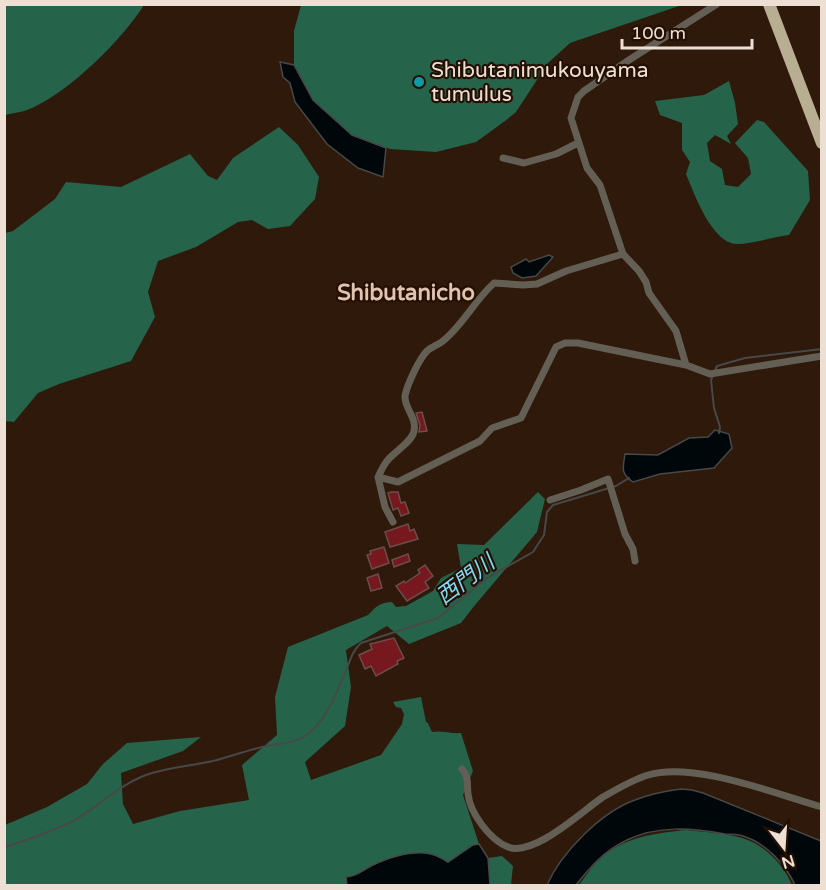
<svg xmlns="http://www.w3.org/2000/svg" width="826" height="890" font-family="'Varela Round','Noto Sans JP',sans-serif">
<rect width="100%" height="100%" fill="#2e190a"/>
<path fill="#25644b" d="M4,5L5,4L144,5C121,41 71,90 32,108C24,112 13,113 5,115Z
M301,5H682L570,43L548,63L516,112L505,121L476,142L436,152L390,149L352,135L312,99L294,65V31Z
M729,81L735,103L738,124L727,136L731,144L715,135L707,143L710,161L722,169L725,185L738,187L751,174L748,158L735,143L757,120L764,122L808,171L810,200L789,235C772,237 753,244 737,244C712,244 694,193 686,174L690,162L682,150V123L660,115L655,101L704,95Z
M279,127L298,145L319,177L315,199L290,226L268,229L252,220L238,222L196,247L158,261L148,292L155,317L131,361L59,384L38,393L14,422L5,421V233L13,231L55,199L66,182L121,187L190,154L208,176L217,180L233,158Z
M538,492L545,499L537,532L475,605L461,623L409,644L387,626L346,650L351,687L345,726L305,762L311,780L381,755L402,724L404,714L401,708L396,707L393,702L421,697L426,722L428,723L432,732C442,730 450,734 461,733L473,771L463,795L479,844L448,862L431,854H410L366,869L357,876L346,877L347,885L5,886V825L47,807L87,784L103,764L127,743L201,737L183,751L121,773L123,804L133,824L180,811L249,800L242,765L277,735L275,697L288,647L368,615C376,607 380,602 392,602L396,607L406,606L433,591L441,578L461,568L457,544L484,545Z
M686,830C704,832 725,833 742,838C764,844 784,865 792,885H579C585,877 591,867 599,860C622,837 656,833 686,830Z
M502,856L513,866L511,885H490L488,858Z"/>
<path fill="#00070b" stroke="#474848" stroke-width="1.5" d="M280,62L294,65L313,100L352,135L386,148L383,177L358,168L327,144L295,102L290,83L283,77Z
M549,255L553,257L536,276L522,278L513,273L511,267L526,259L529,262Z
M715,430L729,434L732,448L714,468L660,474L633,482C620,473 623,468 625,454L658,455L689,438L708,437Z
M681,789L692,790L703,793L821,841V885H795C786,865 766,843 743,836C738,834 731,834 725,834C692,828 658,825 627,840C604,851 591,866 576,885H547C561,853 601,812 635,800C650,794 665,791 681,789Z
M479,844L488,858L490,885H347L346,877C358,876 361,871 371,866C388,858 412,850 431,854C436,855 443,859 448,862L473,845Z"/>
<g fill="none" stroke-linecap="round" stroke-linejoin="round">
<path stroke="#474848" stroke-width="2" d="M719,433L720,427L714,408L711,380L717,366L745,358L822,349
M4,847C27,840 51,832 73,821C98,807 119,785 146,775C168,767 191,766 213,761C229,757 245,751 262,747C279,743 294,745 309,733C326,720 336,694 344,675C350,663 351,652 361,643L438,618L487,578L533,552L544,535L547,512L553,505L616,486L629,478"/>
</g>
<path fill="#77181f" stroke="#6b4d4b" stroke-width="1.5" d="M422,412L427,431L419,432L420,425L416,413Z
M391,492H398L401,503L405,502L409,513L401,516L398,508L393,510L388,493Z
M408,524L410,531L414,529L418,539L390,547L385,532Z
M384,547L389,563L372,569L367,555L371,554L370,551Z
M408,554L410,561L394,567L392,560Z
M425,565L433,576L425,582L429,588L407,601L396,586L404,581L405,583L420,573L418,570Z
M378,574L382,588L371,591L367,578Z
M394,638L404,658L397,661L398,664L376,676L371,666L365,669L359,655L372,649L370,644Z"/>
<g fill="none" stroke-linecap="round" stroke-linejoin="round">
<path stroke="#645f54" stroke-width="7" d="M503,158L524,163L556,154L578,143
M686,365L676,331L649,293L646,282L639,271L623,254L600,185L587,168L571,118L578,97L584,91L629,60L717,4
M378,477L398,482L480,441L492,428L521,418L556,347L565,343H578L686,365L710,374L822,356
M550,500L581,490L608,479L625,534L633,549L635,561
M393,522L385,507L378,477C381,471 383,466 387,461C394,452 412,442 414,431C417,417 404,408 405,396C407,385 419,359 427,351C431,347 438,345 443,341C463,325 475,300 494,283L523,285L537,284L566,271L623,254
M462,769C469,777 467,784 468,794C470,813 490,840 508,847C534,857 582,811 603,797C617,789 632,780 648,775C693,761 776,794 822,807"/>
<path stroke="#b8ae92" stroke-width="12" d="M769,4L822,143"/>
</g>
<circle fill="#0f9aa8" stroke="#240f03" stroke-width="2" cx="419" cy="82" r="6"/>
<g text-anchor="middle" stroke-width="4.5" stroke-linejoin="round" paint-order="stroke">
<g font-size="21" fill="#eedfd5" stroke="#240f03" text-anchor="start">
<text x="431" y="77">Shibutanimukouyama<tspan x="431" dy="24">tumulus</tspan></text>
</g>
<g font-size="22" font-weight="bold" fill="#e1c3b1" stroke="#240f03">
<text x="406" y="300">Shibutanicho</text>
</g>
<g font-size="22" font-style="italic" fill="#80dbf7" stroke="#240f03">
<text transform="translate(465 579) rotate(-37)" y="8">西門川</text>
</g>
</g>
<rect width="826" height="890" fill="none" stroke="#eedfd5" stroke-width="12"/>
<g transform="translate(784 848) rotate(163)" stroke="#240f03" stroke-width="4.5" paint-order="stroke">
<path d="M0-4.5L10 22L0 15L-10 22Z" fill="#eedfd5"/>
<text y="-9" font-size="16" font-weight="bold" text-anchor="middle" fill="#eedfd5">N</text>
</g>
<path d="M622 39v9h130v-9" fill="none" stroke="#eedfd5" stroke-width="3"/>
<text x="631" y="39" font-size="18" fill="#eedfd5" stroke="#240f03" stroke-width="4.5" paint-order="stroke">100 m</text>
</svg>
